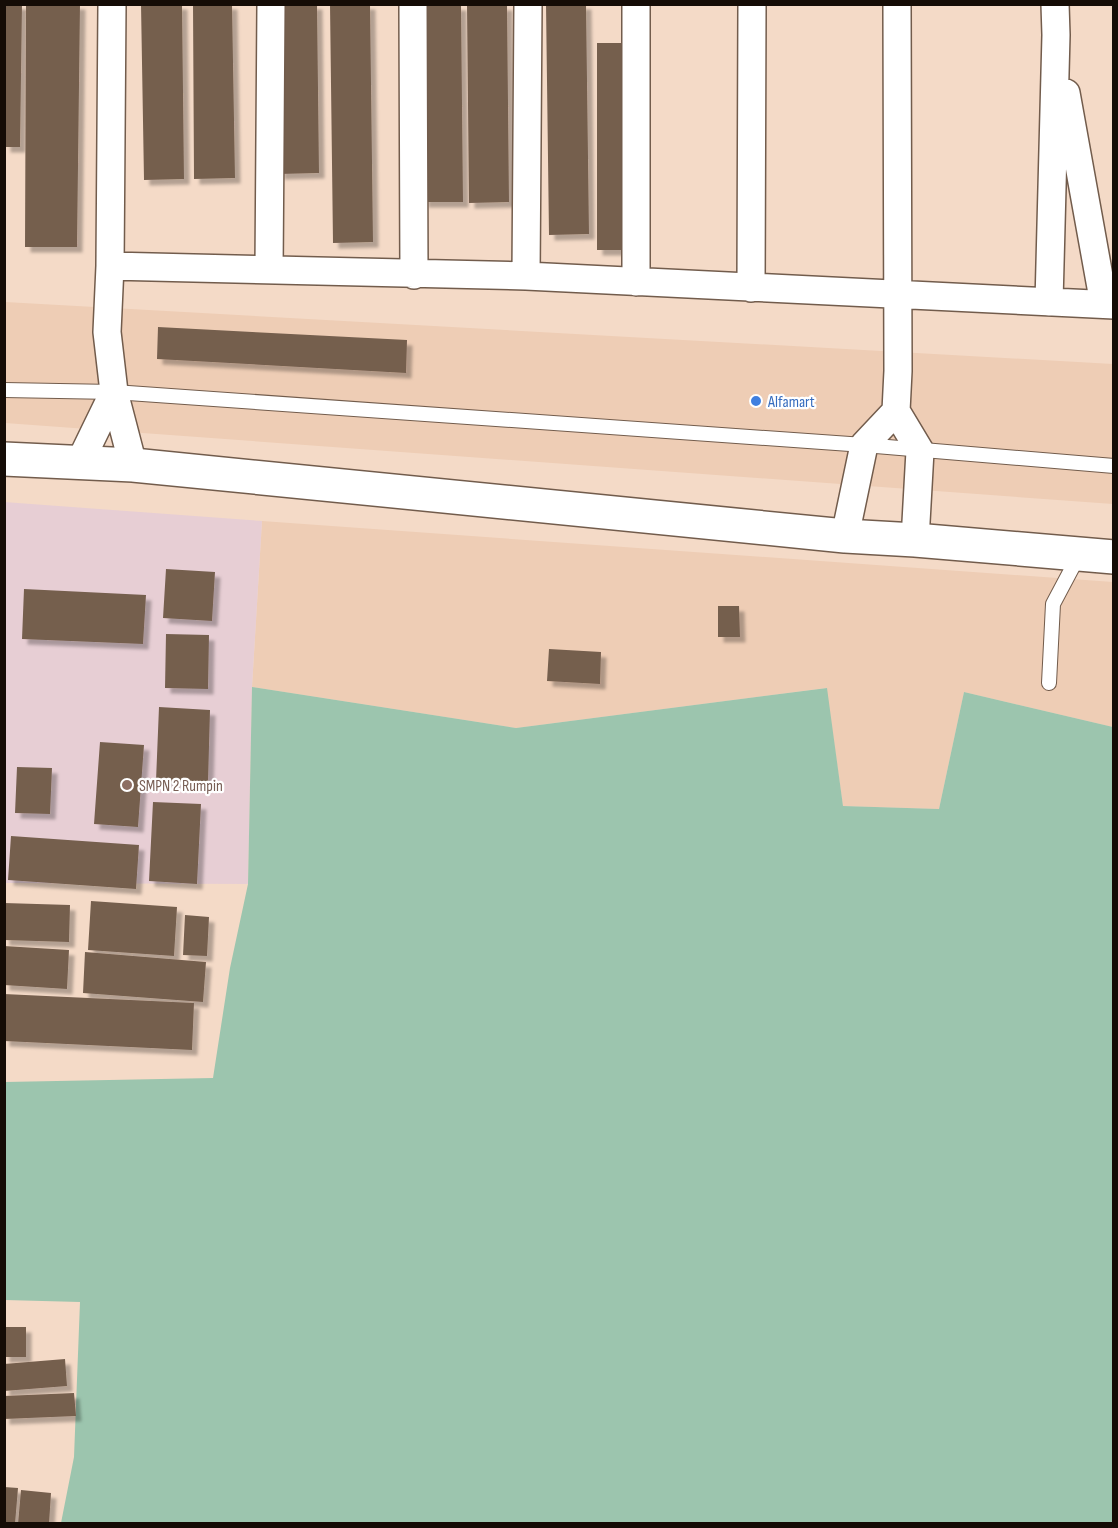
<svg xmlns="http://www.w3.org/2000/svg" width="1118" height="1528" font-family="'Sofia Sans Condensed',sans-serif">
<defs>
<filter id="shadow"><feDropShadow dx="5.5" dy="5.5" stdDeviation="1.5" flood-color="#0004"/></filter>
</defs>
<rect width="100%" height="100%" fill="#f4dac7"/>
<path fill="#eecdb5" d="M5,302L1113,364V504L5,423Z
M262,521L1113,582V727L964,692L939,809L843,806L826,688L516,728L252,687Z"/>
<path fill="#e7ced4" d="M4,502L262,521L252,687L248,884L5,883Z"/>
<path fill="#9cc5ae" d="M252,687L516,728L827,688L843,806L939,809L964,692L1113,727V1523H61L74,1457L80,1302L5,1300V1082L213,1078L230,968L248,884Z"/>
<path fill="#755f4e" filter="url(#shadow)" d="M5,4H22L20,147H5Z
M26,4H80L77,247H25Z
M141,4H182L184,179L144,180Z
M193,4H232L235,178L194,179Z
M277,4H317L319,173L279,174Z
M330,4H370L373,242L333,243Z
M546,4H586L589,234L549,235Z
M421,5H461L463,202H423Z
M467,5H507L509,202L469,203Z
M597,43H622V250H597Z
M158,327L407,340L406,373L157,359Z
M166,569L215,572L212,621L163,618Z
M24,589L146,595L143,644L22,639Z
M718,606H739L740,637H718Z
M166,634L209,635L208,689L165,688Z
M549,649L601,652L600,684L547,681Z
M159,707L210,710L208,783L156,781Z
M100,742L144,745L138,827L94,824Z
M17,767L52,768L50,814L15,813Z
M153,802L201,804L197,884L149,881Z
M11,836L139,845L136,889L8,880Z
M91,901L177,907L174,956L88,950Z
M4,903L70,905L69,942L4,940Z
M185,915L209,917L207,956L183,955Z
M4,946L69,950L67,989L4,985Z
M85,952L206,962L203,1002L83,993Z
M4,994L194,1003L192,1050L4,1041Z
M4,1327H26V1357H4Z
M65,1359L67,1386L4,1391V1364Z
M74,1393L76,1416L4,1419V1396Z
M4,1487L18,1488L15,1524H4Z
M21,1490L51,1493L49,1524H18Z"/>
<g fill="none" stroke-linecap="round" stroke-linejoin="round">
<defs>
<path id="lane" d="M4,390L114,392L864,445L1114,466
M1049,683L1053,604L1079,555"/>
<path id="street" d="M112,4L110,266L107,332L114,392L133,465
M413,4L414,275
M897,4L898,371L896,411L920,451L915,540
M1066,93L1104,304
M110,266L526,276L1114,305
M269,270L271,4
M526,276L528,4
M636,282V4
M751,288L752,4
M1049,302L1056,35L1055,4
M80,462L114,392
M845,536L864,445L896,411"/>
<path id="secondary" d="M4,459L133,465L845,536L915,540L1114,557"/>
</defs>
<use href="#lane" stroke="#725c4c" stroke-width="16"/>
<use href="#street" stroke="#725c4c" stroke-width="30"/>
<use href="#secondary" stroke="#725c4c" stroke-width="36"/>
<use href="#lane" stroke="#fff" stroke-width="14"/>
<use href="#street" stroke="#fff" stroke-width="27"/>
<use href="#secondary" stroke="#fff" stroke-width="33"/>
</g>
<circle fill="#3f7fe0" stroke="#fff" stroke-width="2" cx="756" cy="401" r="6"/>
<circle fill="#8d6e63" stroke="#fff" stroke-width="2" cx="127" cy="785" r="6"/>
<g text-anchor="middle" stroke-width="4.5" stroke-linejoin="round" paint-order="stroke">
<g font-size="16" fill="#366cbe" stroke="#fff" text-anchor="start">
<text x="768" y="407">Alfamart</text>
</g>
<g font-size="16" fill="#785e54" stroke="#fff" text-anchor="start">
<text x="139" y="791">SMPN 2 Rumpin</text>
</g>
</g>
<rect width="1118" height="1528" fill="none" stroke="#150c06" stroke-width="12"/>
</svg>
